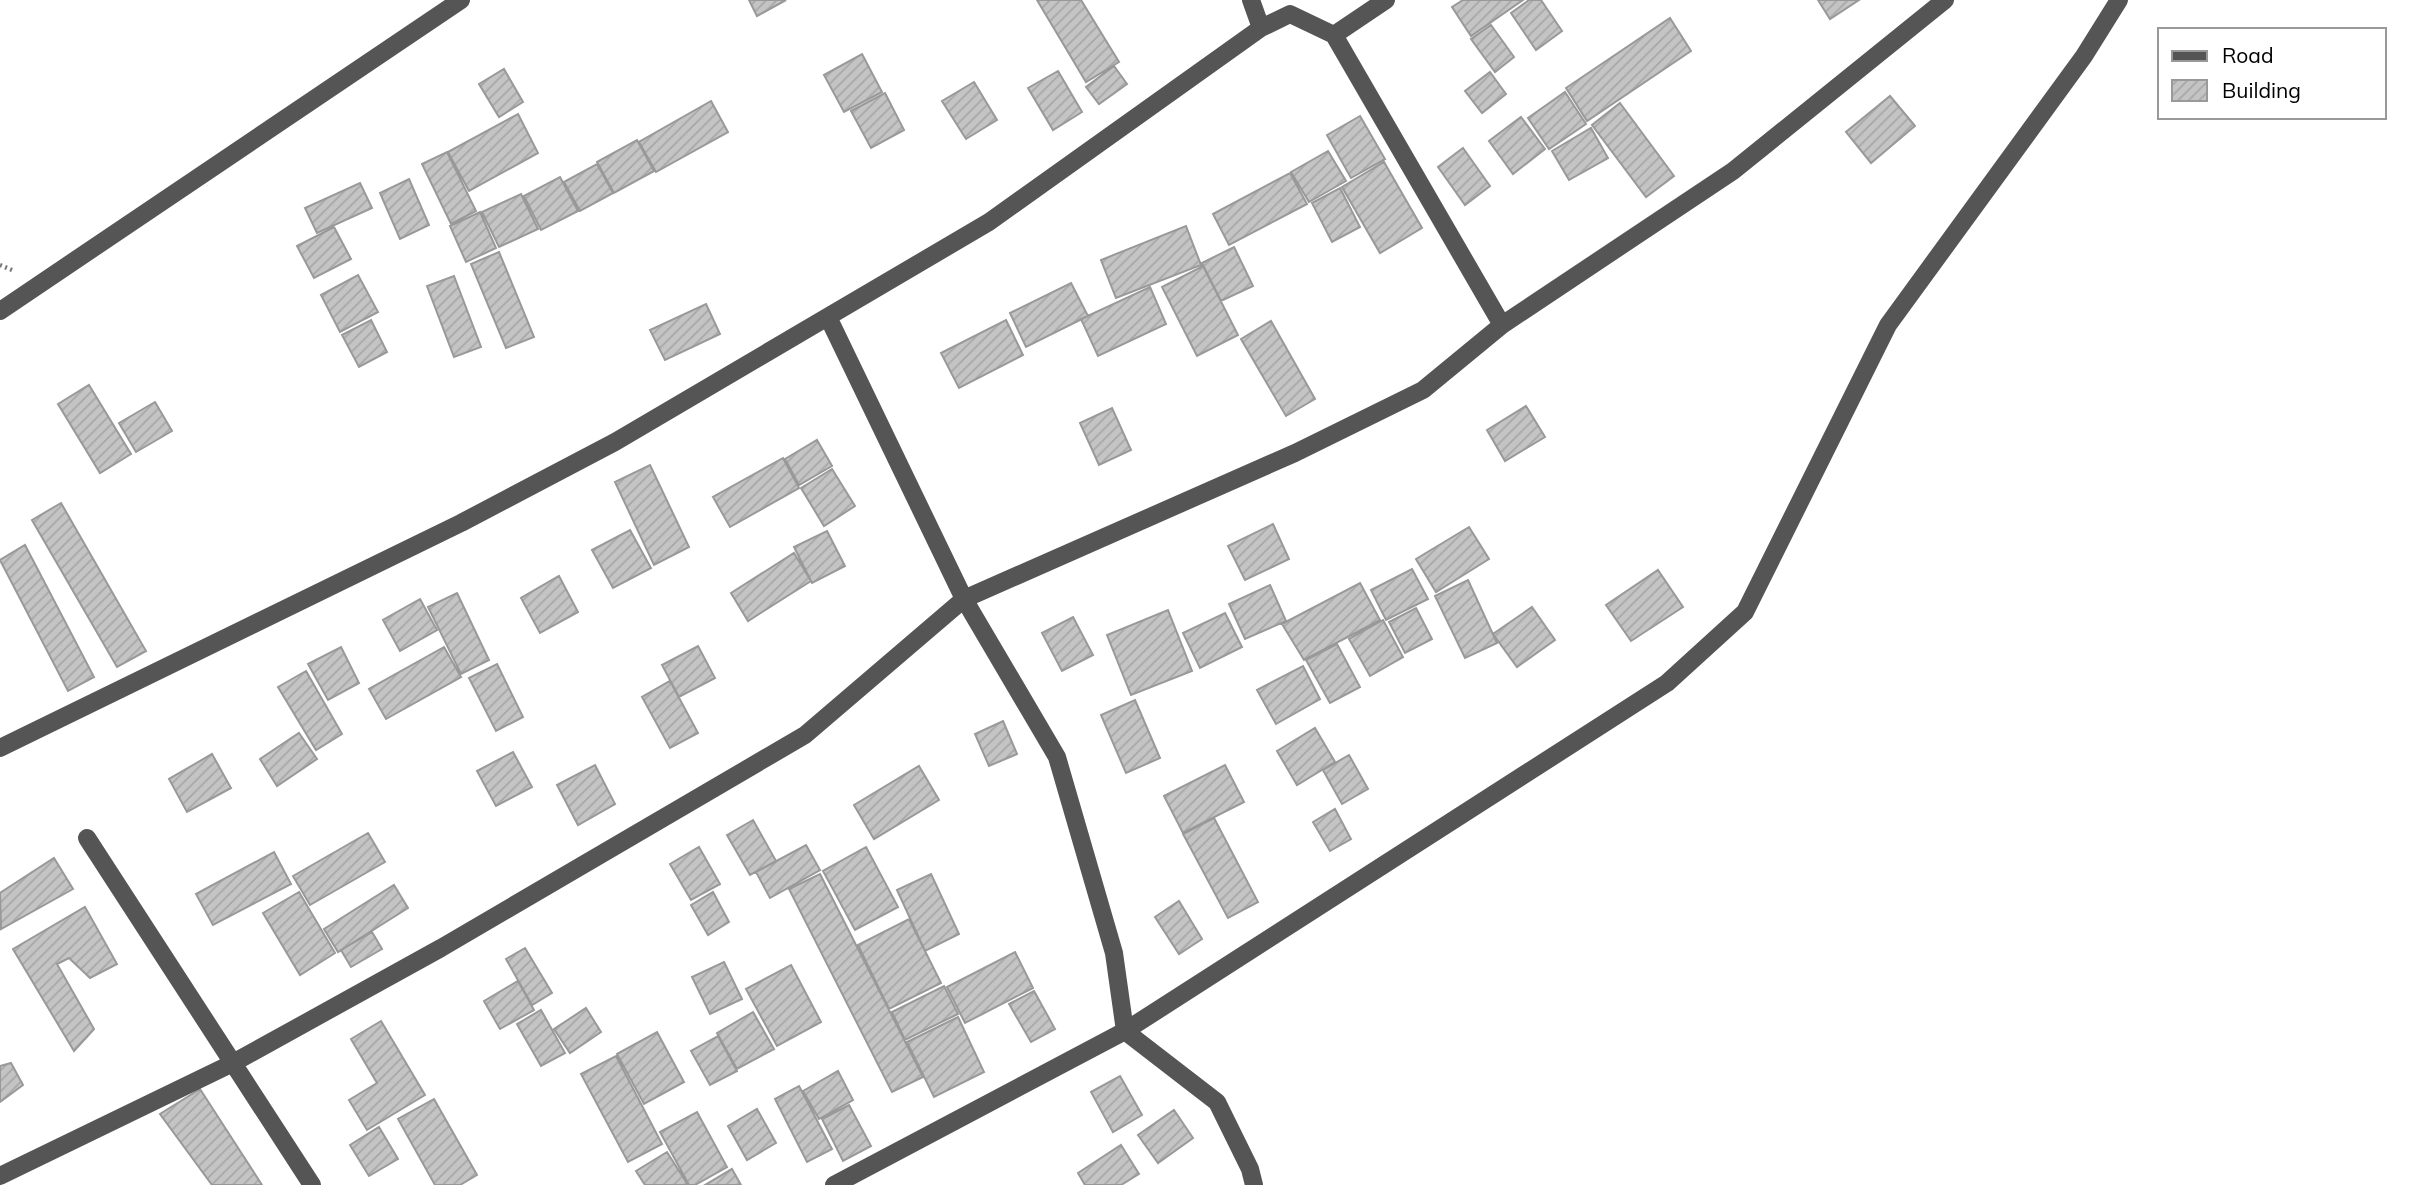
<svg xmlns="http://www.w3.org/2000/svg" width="2414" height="1185" font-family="Mulish,sans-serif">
<defs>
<pattern id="building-hatch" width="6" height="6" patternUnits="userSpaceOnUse" patternTransform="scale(1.75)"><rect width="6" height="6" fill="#c4c4c4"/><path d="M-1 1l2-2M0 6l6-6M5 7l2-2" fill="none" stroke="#a7a7a7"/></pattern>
</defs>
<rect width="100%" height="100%" fill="#fff"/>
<path fill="url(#building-hatch)" stroke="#999" stroke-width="2" d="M749,0H786L757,16Z
M1037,0H1081L1119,62L1086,82Z
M1463,0H1523L1471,36L1452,7Z
M1529,0H1541L1562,31L1536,50L1511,13Z
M1818,0H1859L1830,19Z
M1670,18L1691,51L1587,121L1566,88Z
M1491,25L1514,57L1495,72L1471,39Z
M862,54L882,92L844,112L824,75Z
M1114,66L1127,84L1099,104L1086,87Z
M504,69L523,102L499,117L479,84Z
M1058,71L1082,112L1053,130L1028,88Z
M1490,72L1506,94L1482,113L1465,91Z
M974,82L997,120L966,139L942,101Z
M1565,92L1586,124L1549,149L1528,118Z
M885,93L904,130L871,148L851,111Z
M1890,96L1915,126L1871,163L1846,132Z
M711,101L728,132L656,172L639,142Z
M1620,103L1674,176L1646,197L1592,125Z
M518,114L538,153L469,191L448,152Z
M1360,116L1385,159L1351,178L1327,135Z
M1521,117L1545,149L1513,174L1489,141Z
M1591,128L1608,158L1569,180L1552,151Z
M637,140L654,171L614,193L597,162Z
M1463,148L1490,186L1465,205L1438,167Z
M1328,151L1346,181L1309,202L1291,172Z
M447,152L476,211L451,224L422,164Z
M1384,162L1422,228L1380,253L1342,187Z
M597,164L613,193L580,211L564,182Z
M1290,173L1307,204L1229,245L1213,214Z
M560,177L578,211L541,230L524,196Z
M409,179L429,225L400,239L380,193Z
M360,183L372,208L317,233L305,208Z
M1340,188L1360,227L1332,242L1312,203Z
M521,194L538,229L499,247L482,212Z
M480,212L496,248L466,262L450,226Z
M1186,226L1201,265L1116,298L1101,260Z
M334,227L351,259L314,278L297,246Z
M1234,247L1253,286L1221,301L1202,263Z
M499,252L534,337L506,348L471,264Z
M1203,266L1238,335L1197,356L1162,287Z
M358,275L378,312L340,332L321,295Z
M454,276L481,347L454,357L427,286Z
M1071,283L1088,316L1026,347L1010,313Z
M1150,287L1166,324L1098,356L1081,319Z
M706,304L720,334L665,360L650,330Z
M371,320L387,352L359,367L342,335Z
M1006,320L1023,355L959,388L941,353Z
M1271,321L1315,399L1286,416L1241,339Z
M89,385L131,454L100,473L58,404Z
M155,402L172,431L136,452L119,423Z
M1526,406L1545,437L1505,461L1487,430Z
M1112,408L1131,450L1099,465L1080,423Z
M817,440L832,466L799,485L785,459Z
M783,458L799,488L730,527L713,497Z
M650,465L689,547L654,565L615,482Z
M832,469L855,506L824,526L801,488Z
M61,503L146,651L117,667L32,520Z
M1273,524L1289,559L1245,580L1228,546Z
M1469,527L1489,559L1436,592L1416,559Z
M630,530L651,568L613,588L592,550Z
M827,531L845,566L812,583L794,547Z
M25,545L94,677L68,691L0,560Z
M794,553L811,581L748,621L731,593Z
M1412,569L1428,599L1386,620L1371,590Z
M1658,570L1683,607L1631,641L1606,605Z
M559,576L578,612L540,633L521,598Z
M1468,580L1497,643L1465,658L1435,596Z
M1360,583L1380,620L1304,660L1282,624Z
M1270,585L1286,621L1245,639L1229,604Z
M457,593L489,660L461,674L428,607Z
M420,599L437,630L400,651L383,620Z
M1532,607L1555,640L1517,667L1493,634Z
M1416,608L1432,639L1405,653L1389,622Z
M1168,610L1192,671L1131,695L1107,635Z
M1225,613L1242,647L1200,668L1183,633Z
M1073,617L1093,655L1062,671L1042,633Z
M1383,620L1403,657L1370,676L1349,639Z
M1337,644L1360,687L1330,703L1306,660Z
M698,646L715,678L679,697L662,665Z
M341,647L359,683L328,700L308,664Z
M444,647L461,677L386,719L369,689Z
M497,664L523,717L496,731L469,678Z
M1303,666L1320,699L1276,724L1257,690Z
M306,671L342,734L316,750L278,687Z
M670,681L698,733L670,748L642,697Z
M1135,700L1160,758L1126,773L1101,715Z
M1003,721L1017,754L989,766L975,734Z
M1315,728L1335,762L1297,785L1277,751Z
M299,733L317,759L277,786L260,759Z
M513,752L532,787L496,806L477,771Z
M212,754L231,788L187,812L169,779Z
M1349,755L1368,789L1342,804L1323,770Z
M595,765L615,804L578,825L557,785Z
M1225,765L1244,802L1183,833L1164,796Z
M919,766L939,800L874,839L854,805Z
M1335,809L1351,839L1330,851L1313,822Z
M1214,818L1258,902L1228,918L1183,834Z
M753,820L776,861L750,875L727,835Z
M368,833L385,862L310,905L293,876Z
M806,845L820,870L770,898L756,872Z
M699,847L720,884L691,900L670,864Z
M866,847L898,907L855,930L823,871Z
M274,852L291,884L213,925L196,894Z
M54,858L73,889L1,929L0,893Z
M820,874L923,1077L892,1092L789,889Z
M931,874L959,934L925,951L897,890Z
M394,885L408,908L338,952L324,929Z
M299,892L335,953L300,975L263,913Z
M713,892L729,922L708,935L691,905Z
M1179,901L1202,939L1179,954L1155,917Z
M85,907L117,964L90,978L69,958L57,964L94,1029L74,1051L13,949Z
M909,919L941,983L889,1009L858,945Z
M372,932L382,949L351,967L341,950Z
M525,948L552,993L532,1005L506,959Z
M1015,952L1033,988L965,1023L947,987Z
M724,962L742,999L710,1014L692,977Z
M791,965L821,1022L777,1046L746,989Z
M518,981L534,1010L500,1029L484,1001Z
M944,986L958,1014L905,1040L892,1012Z
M1034,991L1055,1029L1031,1042L1009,1004Z
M586,1008L601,1032L570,1053L554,1029Z
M541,1010L565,1053L541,1066L517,1024Z
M753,1012L774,1049L737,1069L717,1033Z
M958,1017L984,1072L934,1097L907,1042Z
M381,1021L425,1095L367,1130L349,1100L377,1083L351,1039Z
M657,1032L684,1082L644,1104L617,1054Z
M718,1036L737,1071L710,1085L691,1051Z
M616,1056L662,1144L628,1162L581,1074Z
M11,1063L23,1085L0,1102V1066Z
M838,1071L853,1100L819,1119L803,1091Z
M1120,1076L1142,1115L1113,1132L1091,1092Z
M799,1086L832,1149L807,1162L775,1099Z
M200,1089L262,1185H212L160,1114Z
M434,1099L477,1175L460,1185H435L398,1119Z
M849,1105L871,1146L843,1161L822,1119Z
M757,1109L776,1143L747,1160L728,1126Z
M1174,1110L1193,1138L1158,1163L1138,1135Z
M697,1112L727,1167L695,1185H689L660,1132Z
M379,1127L398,1159L369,1176L350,1145Z
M1121,1145L1139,1174L1121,1185H1085L1078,1173Z
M667,1152L688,1185H645L636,1171Z
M732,1169L741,1185H705Z"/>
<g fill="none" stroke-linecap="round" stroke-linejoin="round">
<path stroke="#777" stroke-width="4.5" stroke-dasharray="2 3.5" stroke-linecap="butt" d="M0,265L12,270"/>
<path stroke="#555" stroke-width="18" d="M1251,0L1261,28L1290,14L1334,35L1386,0
M1334,35L1502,325
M0,311L461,0
M828,317L964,599L1057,757L1114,953L1125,1031L1217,1102L1250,1169L1254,1185
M0,748L461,523L615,442L989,222L1261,28
M87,838L312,1185
M0,1176L233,1063L441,948L805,735L964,599L1295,453L1423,390L1502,325L1733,171L1945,0
M834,1185L1125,1031L1667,683L1745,612L1888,325L2084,56L2119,0"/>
</g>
<rect x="2158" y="28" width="228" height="91" fill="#ffffff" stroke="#999999" stroke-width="2"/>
<rect x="2172" y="51" width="35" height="10" fill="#555555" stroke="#999999" stroke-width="2"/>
<text x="2222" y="63" font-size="21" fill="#000000">Road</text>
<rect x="2172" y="80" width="35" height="21" fill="url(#building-hatch)" stroke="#999999" stroke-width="2"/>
<text x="2222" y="98" font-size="21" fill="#000000">Building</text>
</svg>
